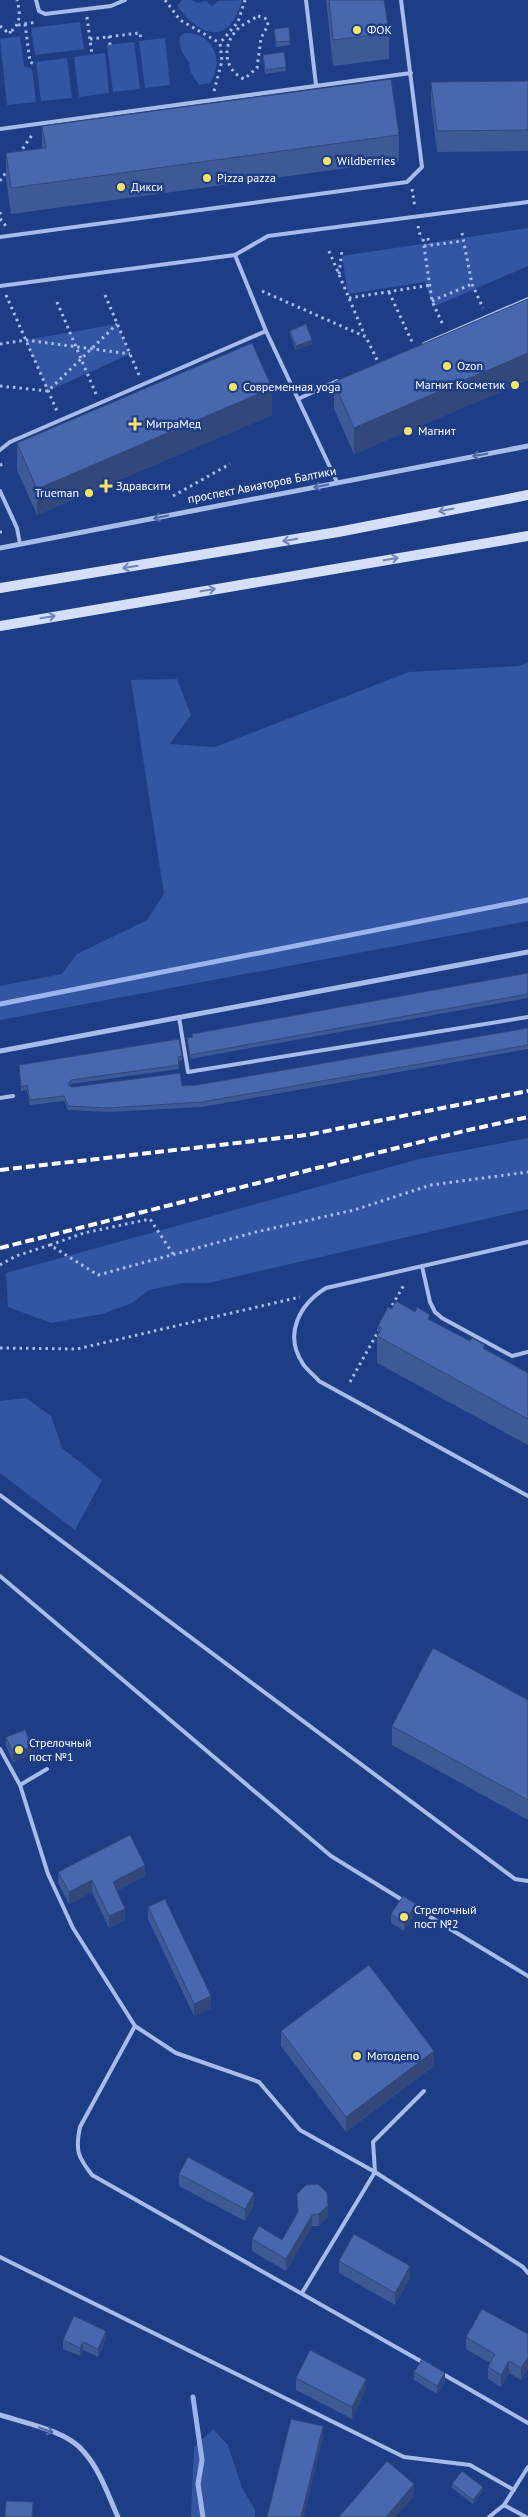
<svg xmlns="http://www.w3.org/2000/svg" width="528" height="2517" font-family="'PT Sans',sans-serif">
<rect width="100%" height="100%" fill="#1e3d87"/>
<path fill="#3255a4" d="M182,0H192L197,3L206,1L212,6L218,1L242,0C230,46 201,38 177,6Z
M80,22L84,49L35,55L31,28Z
M185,33C213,32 225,61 210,83L199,85L190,71L189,62C183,56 178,45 180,36Z
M20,36L24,66L32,69L36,102L7,105L0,39Z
M165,38L170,85L145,88L139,41Z
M134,42L140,89L113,92L107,45Z
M105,53L109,93L79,97L74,57Z
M67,58L72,98L41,101L36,62Z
M528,228V266L433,307L425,282L348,294L342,256Z
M117,324L130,354L48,391L26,340Z
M528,663V921L0,1020V986L62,974L77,954L147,920L164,894L131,680L177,679L191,715L170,744L215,747L409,672L518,666Z
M528,1138V1209L208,1283H183L149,1290L132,1303L102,1314L51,1323L8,1307L6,1273L419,1159Z
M26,1398L51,1416L62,1448L102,1480L75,1530L0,1473V1401Z
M213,2429L228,2445L242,2488L255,2510V2517H191L194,2447Z"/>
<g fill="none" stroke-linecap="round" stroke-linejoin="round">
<path stroke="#9bb5ec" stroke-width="5" d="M0,1004L528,900
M193,2397L202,2460L198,2484L203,2517"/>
<path stroke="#a7bceb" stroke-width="3" stroke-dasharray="2.5 4" stroke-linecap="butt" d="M165,0L180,20L220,43
M258,16L267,19L268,25L261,38L257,68L244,79C222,69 222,42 240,27C245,23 252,20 258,16Z
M87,17L92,55
M25,24L30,62L36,65
M18,25L37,22
M0,26L6,31L13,30C21,21 20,11 17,0
M10,31L11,37
M109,36L110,45
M90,39L140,33L141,41
M214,91L222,61L220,43L238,22L245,0
M19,154L32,135
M0,181L8,169
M412,189L415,208
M0,212L1,220L6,226
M418,226L421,239
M462,233L472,284L483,308
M428,238L429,245
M423,239L432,301L443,325
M424,246L463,241
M329,251L365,336
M339,274L342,250
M262,291L366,337L380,366
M389,292L413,344
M6,295L57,411
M105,295L139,375
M349,298L431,285
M432,301L472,284
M57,302L96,394
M0,344L26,340L130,354
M0,386L48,391L117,324
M0,465L3,464
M173,496L230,464
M0,532H2
M50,1245L84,1233L150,1219L173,1254
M0,1265L16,1256L50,1245L98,1275L256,1232L354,1210L431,1185L528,1172
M389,1311L405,1283
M0,1348L77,1349L300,1297
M350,1382L380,1328"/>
<path stroke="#a7bceb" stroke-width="4" d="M36,0L39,11L45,14L111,6L125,0
M306,0L316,85
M0,129L411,73
M0,237L407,182L422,167L401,0
M235,255L266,331L337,482
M0,286L235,255L268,236L528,202
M424,344L528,299
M298,399L337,381
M0,450L10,442L266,331
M0,491L17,528L20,544
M179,1017L188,1072L528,1017
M0,1098L13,1096
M528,1242L326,1288C300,1304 283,1334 303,1364C307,1370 314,1375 319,1381L528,1496
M422,1266L430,1302L435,1312L442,1318L512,1356L528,1352
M0,1495L515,1879L528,1881
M0,1576L331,1856L404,1901
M0,1749L20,1785
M47,1769L20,1785L48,1874L73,1928L135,2026L80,2127C75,2151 78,2157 92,2175L424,2363
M412,1906L528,1976
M135,2026L176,2053L259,2082L300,2130L375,2172L523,2267L528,2273
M0,2257L404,2457L470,2465L514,2490
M302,2293L375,2172L373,2142L424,2091
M441,2373L528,2423
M504,2505L526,2517
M489,2517L504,2505L528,2467"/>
<path stroke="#a7bceb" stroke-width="5" d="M0,548L528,446
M0,1051L528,952
M0,2415C25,2423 68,2431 84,2452C100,2470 108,2495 118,2517"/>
<path stroke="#d3def8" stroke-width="10" d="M0,588L338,532L528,495
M0,626L528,536"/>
<path stroke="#fff" stroke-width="4" stroke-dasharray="9 4" stroke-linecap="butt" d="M0,1170L307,1135L528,1091
M0,1248L464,1131L528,1117"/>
</g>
<path fill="#3d5996" d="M326,0H384L389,33V59L333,66Z
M274,29L290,41V45L276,47Z
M263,55L286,67V71L265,74Z
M528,81V151L437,152L431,103V82Z
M42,126L399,135V161L11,214L6,179V153L42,148Z
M528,299V380L354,454L334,409V382Z
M290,331L312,344L296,350L290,335Z
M272,415L37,515L17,470V443Z
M528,973V998L190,1059L187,1038L192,1037V1034Z
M528,1028V1049L202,1107L108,1112L68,1110L64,1101L30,1105L27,1090L21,1091L19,1065L182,1056V1060L178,1061L179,1069L71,1084L70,1086L73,1087L197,1085Z
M392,1309L430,1320L528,1373V1445L377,1363V1336L378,1334V1326Z
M528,1700V1820L392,1745V1726Z
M6,1737L32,1754L13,1762L6,1746Z
M58,1872L145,1876L117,1891L125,1920L109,1928L92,1892L69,1904L58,1883Z
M148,1907L211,2008L194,2016L148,1919Z
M416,1912L404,1931L391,1923V1914Z
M281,2031L434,2066L346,2132L281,2046Z
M179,2174L254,2205L245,2221L179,2186Z
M297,2194L328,2217L319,2226H312L286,2271L252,2251V2239L282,2240L298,2213Z
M339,2261L410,2278L395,2305L339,2273Z
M528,2334V2369L521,2380L509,2373L501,2387L488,2379V2367L490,2363L466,2349V2337Z
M106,2339L98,2357L83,2350L80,2356L63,2349V2340Z
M414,2372L445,2382L437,2394L414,2380Z
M296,2378L366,2390L352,2419L296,2390Z
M452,2484L483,2491L473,2504L452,2488Z"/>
<path fill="#32487a" d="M312,340V344L296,350V346Z
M528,353V380L354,454V428Z
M272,388V415L37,515V489Z
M32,1746V1754L13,1762V1754Z
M145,1865V1876L113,1893V1882Z
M92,1880V1892L69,1904V1892Z
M416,1904V1912L404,1931V1923Z
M125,1909V1920L109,1928V1916Z
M211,1996V2008L194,2016V2004Z
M434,2051V2066L346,2132V2117Z
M254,2193V2205L245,2221V2209Z
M328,2205V2217L319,2226V2214Z
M312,2215V2226L286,2271V2259Z
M410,2266V2278L395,2305V2293Z
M106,2331V2339L98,2357V2349Z
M83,2342V2350L80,2356V2348Z
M528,2357V2369L521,2380V2368Z
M509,2361V2373L501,2387V2375Z
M445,2373V2382L437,2394V2386Z
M366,2379V2390L352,2419V2407Z
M323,2426V2438L304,2517H301Z
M414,2484V2496L396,2517H386Z
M483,2487V2491L473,2504V2500Z"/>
<path fill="#4767af" stroke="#32487a" d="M329,0H384L389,33L333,40Z
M289,27L290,41L276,42L274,29Z
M284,52L286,67L265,70L263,55Z
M391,79L399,135L11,188L6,153L46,148L42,126Z
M528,81V130L437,131L431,82Z
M528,299V353L354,428L334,382Z
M306,324L312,340L296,346L290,331Z
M252,343L272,388L37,489L17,443Z
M528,973V994L190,1055L187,1038L193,1037L192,1034Z
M528,1028V1045L202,1102L108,1108L68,1106L64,1096L30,1100L27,1085L21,1087L19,1065L179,1039L182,1056L178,1057L179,1065L71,1080L68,1085L73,1087L180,1073L182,1086L197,1085Z
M396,1301L415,1312L417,1307L430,1315L428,1319L470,1341L472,1338L485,1345L483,1348L528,1373V1419L377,1336L382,1328L378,1326L388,1307L392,1309Z
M433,1648L528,1700V1800L392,1726Z
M25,1730L32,1746L13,1754L6,1737Z
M130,1835L145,1865L113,1882L125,1909L109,1916L92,1880L69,1892L58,1872Z
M403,1896L416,1904L404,1923L391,1914Z
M165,1899L211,1996L194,2004L148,1907Z
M369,1965L434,2051L346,2117L281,2031Z
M188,2157L254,2193L245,2209L179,2174Z
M318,2184L327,2193L328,2205L319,2214L312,2215L286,2259L252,2239L259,2226L282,2240L298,2212L297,2194L306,2185Z
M354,2234L410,2266L395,2293L339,2261Z
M482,2309L528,2334V2357L521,2368L509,2361L501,2375L488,2367L495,2354L466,2337Z
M74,2316L106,2331L98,2349L83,2342L80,2348L63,2340Z
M310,2350L366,2379L352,2407L296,2378Z
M422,2359L445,2373L437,2386L414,2372Z
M291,2419L323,2426L301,2517H267Z
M387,2461L414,2484L386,2517H339Z
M462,2471L483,2487L473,2500L452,2484Z
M6,2501L33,2502L32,2517H5Z"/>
<defs><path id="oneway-shaft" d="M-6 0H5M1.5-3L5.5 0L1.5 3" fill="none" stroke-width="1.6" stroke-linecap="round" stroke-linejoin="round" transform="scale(1.25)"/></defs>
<g stroke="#4e69aa">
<use href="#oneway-shaft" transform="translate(480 455) rotate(170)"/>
<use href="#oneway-shaft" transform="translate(321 486) rotate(169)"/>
<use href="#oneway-shaft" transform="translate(161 517) rotate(169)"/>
<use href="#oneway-shaft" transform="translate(46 2430) rotate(21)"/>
</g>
<g stroke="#6f85ba">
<use href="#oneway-shaft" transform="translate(446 510) rotate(169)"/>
<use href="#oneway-shaft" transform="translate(290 540) rotate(171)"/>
<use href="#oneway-shaft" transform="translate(391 559) rotate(-10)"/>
<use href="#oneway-shaft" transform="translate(130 567) rotate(171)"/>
<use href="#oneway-shaft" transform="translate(208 590) rotate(-10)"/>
<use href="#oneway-shaft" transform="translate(48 617) rotate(-10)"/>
</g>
<g fill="#f9e467" stroke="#1e3d87" stroke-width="2">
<circle cx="357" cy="30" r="5"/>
<circle cx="327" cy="161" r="5"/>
<circle cx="207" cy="178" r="5"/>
<circle cx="121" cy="187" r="5"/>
<circle cx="447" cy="366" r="5"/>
<circle cx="515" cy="385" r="5"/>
<circle cx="233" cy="387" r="5"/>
<path d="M132.5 416.5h5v5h5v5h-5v5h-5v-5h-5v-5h5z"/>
<circle cx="408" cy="431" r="5"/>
<path d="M103.5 478.5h5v5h5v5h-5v5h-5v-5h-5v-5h5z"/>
<circle cx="89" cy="493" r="5"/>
<circle cx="19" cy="1750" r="5"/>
<circle cx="404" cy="1917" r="5"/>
<circle cx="357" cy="2056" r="5"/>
</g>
<g text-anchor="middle" stroke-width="5" stroke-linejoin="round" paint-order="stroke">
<g font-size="12" fill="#fff" stroke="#1e3d87" text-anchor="start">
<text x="367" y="34">ФОК</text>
<text x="337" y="165">Wildberries</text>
<text x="217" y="182">Pizza pazza</text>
<text x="131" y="191">Дикси</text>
<text x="457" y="370">Ozon</text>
<text x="505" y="389" text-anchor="end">Магнит Косметик</text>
<text x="243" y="391">Современная yoga</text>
<text x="146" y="428">МитраМед</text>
<text x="418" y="435">Магнит</text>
<text x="116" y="490">Здравсити</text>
<text x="79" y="497" text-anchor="end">Trueman</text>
<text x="29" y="1747">Стрелочный<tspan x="29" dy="14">пост №1</tspan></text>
<text x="414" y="1914">Стрелочный<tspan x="414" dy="14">пост №2</tspan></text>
<text x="367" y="2060">Мотодепо</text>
</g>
<g font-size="12" fill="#fff" stroke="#1e3d87">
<text transform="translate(262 485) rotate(-11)" y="4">проспект Авиаторов Балтики</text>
</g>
</g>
</svg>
